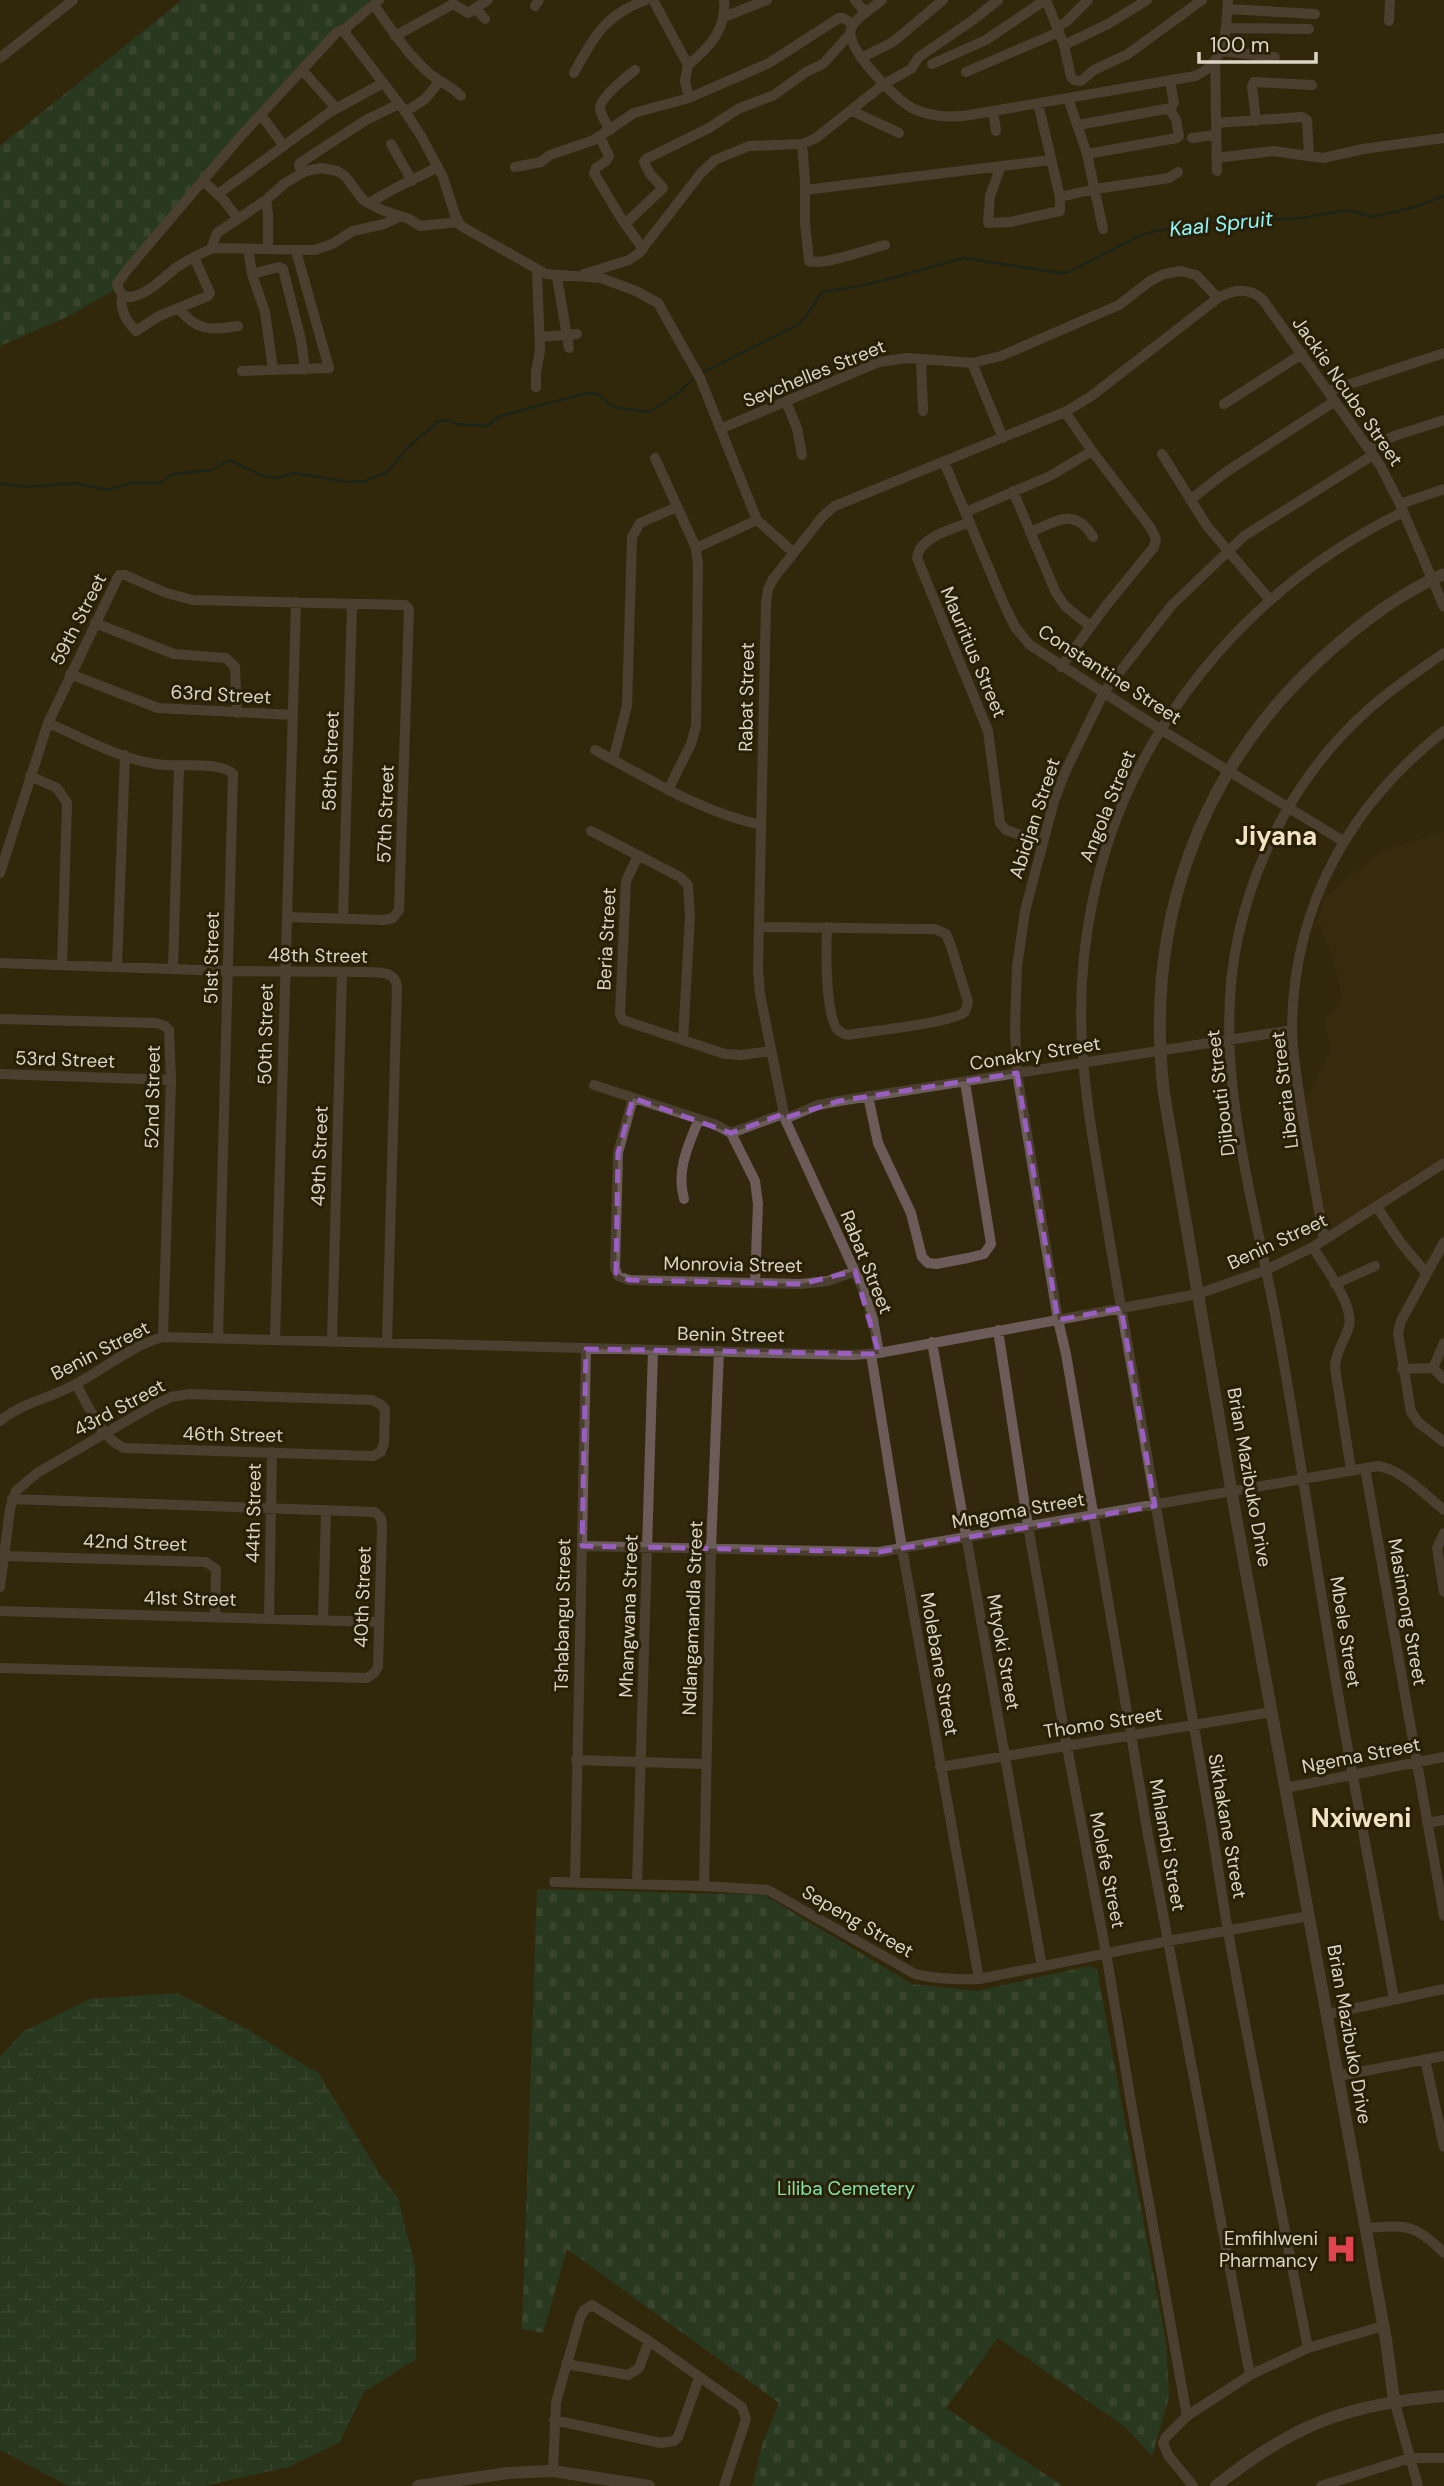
<svg xmlns="http://www.w3.org/2000/svg" width="1444" height="2486" font-family="'DM Sans',sans-serif">
<defs>
<pattern id="wetland-marsh" width="20" height="14" patternUnits="userSpaceOnUse" patternTransform="scale(1.75)"><rect width="20" height="14" fill="#214e35"/><path d="M1 5h8M5 5V1M11 12h8M15 12V8" fill="none" stroke="#416751"/></pattern>
<pattern id="cemetery-stones" width="16" height="16" patternUnits="userSpaceOnUse" patternTransform="scale(1.75)"><rect width="16" height="16" fill="#214e35"/><path d="M2 7V4a2 2 0 0 1 4 0v3zM10 15v-3a2 2 0 0 1 4 0v3z" fill="#416751"/></pattern>
</defs>
<rect width="100%" height="100%" fill="#32280d"/>
<path fill="#3d300c" d="M1444,832V1156L1334,1227L1324,1223L1303,1107L1331,1052L1325,1021L1342,998L1337,972L1321,926H1315L1325,897L1382,851Z"/>
<path fill="url(#wetland-marsh)" d="M177,1993L247,2029L319,2074L381,2176L398,2198L415,2265L416,2359L364,2392L340,2442L288,2467L204,2486H69L0,2450V2057L24,2031L90,1999Z"/>
<path fill="url(#cemetery-stones)" d="M182,0H370L283,94L111,292L69,316L0,346V146Z
M537,1889L764,1895L912,1984L977,1991L1089,1966L1097,1970L1166,2343L1169,2397L1152,2456L1125,2427L998,2338L946,2408L1063,2486H752L762,2445L779,2403L567,2249L543,2333L522,2329Z"/>
<g fill="none" stroke-linecap="round" stroke-linejoin="round">
<path stroke="#012022" stroke-width="2.5" d="M700,374L795,326L805,318L822,292L866,285L964,258L1060,273L1069,272L1139,236L1155,231L1205,223L1302,218L1347,210L1373,217L1415,207L1444,196
M0,483L26,487L76,483L107,490L132,483H160L173,474L212,470L229,460L263,476L276,478L294,473L348,482L365,481L387,472L409,446L439,421L450,420L456,424L487,426L500,416L587,393L597,394L614,407L649,412L677,394L695,377"/>
<path stroke="#6b5c59" stroke-width="10" d="M379,0L347,27L345,33L404,110L421,136L443,177L455,215L461,226L546,274L601,278L636,291L658,303L700,378L757,520L794,553
M653,0L688,65L685,81L689,98
M855,0L866,13
M882,0C873,8 855,17 851,29C844,47 896,100 912,108C930,117 950,118 970,115L1195,76C1227,62 1226,30 1228,0
M1046,0L1064,45L1071,77L1074,80L1081,81L1094,70L1128,54L1202,0
M374,5C391,29 407,54 430,74C440,82 451,86 461,96
M535,6L539,0
M476,9L485,19
M1228,9L1315,14
M724,17L767,0
M1389,21L1390,0
M1057,27L1066,22L1088,0
M1226,28L1309,29
M345,29L337,32L240,137L127,270L117,284C119,291 122,298 131,297C149,294 164,277 177,267C188,260 199,254 211,249L217,233L266,200L285,183L306,171L321,168L337,171L345,176L363,200L382,210L409,219L420,226L458,222
M395,36L453,4L468,13L488,0
M1064,45L1108,24L1147,0
M1221,51L1275,57
M0,58L73,0
M861,58L893,42L943,0
M1215,63L1217,171
M932,64L986,40L1045,0
M688,65C708,49 727,29 724,0
M302,70L336,108
M966,72L1059,32
M574,73C593,37 606,14 646,0
M1068,98L1087,154L1103,229
M852,111L899,133
M993,111L996,131
M405,112L425,99L440,81
M261,115L284,146
M1256,121L1252,86L1254,82L1312,85
M1216,123L1302,117L1307,120L1309,155
M1078,125L1171,108L1174,103L1170,81
M610,130C607,124 600,115 600,108C600,98 627,76 635,70
M600,137L609,156L606,161L596,168L594,173L621,218L643,249
M1192,138L1215,135
M391,144L412,181
M802,144L805,180V223L809,261C823,266 868,249 885,245
M1087,154L1177,138L1179,136L1176,119L1169,109
M1216,158L1273,151L1323,158L1363,149L1444,138
M1001,166L990,196L988,223L1010,222L1060,211V197L1038,103
M515,167L541,162L550,155L594,140L634,113L689,98L769,63L839,18H843L853,24
M302,173L299,165L300,163L366,120L399,104
M203,181L223,199L238,219
M805,190L1051,160
M218,194L330,112L383,83
M1060,197L1095,189L1169,178L1178,172
M266,200L268,214V249
M370,203C391,189 415,179 438,167
M625,224L663,188L650,174L644,162L646,159L709,128L738,109L774,95L806,72L823,64L850,34
M213,248L315,250L332,244L353,231L384,224L399,217
M248,249L252,274L265,312L273,370
M252,274L279,267L283,269L301,340L305,370
M584,274L629,260L639,253L701,173L715,160L749,146L802,144L816,138L884,84L911,69L919,57L973,20L998,0
M557,277L569,348
M123,295C118,308 127,322 136,331L159,316L208,296L210,293L194,257
M178,308C197,331 210,331 238,326
M540,337L577,334
M921,360L923,411
M972,363L1003,438
M242,371L329,368L296,251
M536,387V372L540,351L537,271
M1329,391L1444,353
M786,402L797,428L802,455
M1224,404L1302,354
M720,429L879,362L908,358L972,363L1001,356L1119,305L1150,281L1164,274L1181,271L1196,275L1218,298
M1368,448L1394,436L1444,420
M1162,454L1207,526L1270,600
M655,458L696,548L698,565L696,726L691,744L668,790
M944,462L1003,602L1015,627L1030,645L1160,729L1343,841
M1013,491L1056,593L1065,606L1090,626
M1190,500L1226,472L1335,401
M1400,504L1444,489
M966,512L1050,476L1092,451
M970,522C953,529 919,537 917,558L988,731L1000,823L1006,830L1041,842
M1030,532C1056,522 1075,506 1093,537
M696,548L757,520
M95,623L174,654L226,658L235,667L237,713
M1061,667L1105,607L1154,547L1156,539L1150,527L1092,451L1065,412
M70,674L158,708L293,715
M48,723C84,738 124,762 165,765C180,766 223,762 233,774L218,1338
M595,750C649,779 701,812 761,825
M613,760L627,706L632,537L640,523L677,507
M30,776L57,788L67,803L62,964
M591,831L680,877L688,885L690,916L683,1040
M638,856L626,881L620,1014L623,1020L725,1054L741,1055L771,1051
M0,873L48,723L119,575H125L166,593L193,600L405,605L409,609L399,910L393,918L384,920L287,917
M343,918L352,605
M759,927C818,927 877,929 935,929L946,934L951,946L968,1002L965,1012C952,1023 870,1031 848,1035C844,1034 842,1034 838,1030C825,1016 826,948 827,927
M0,963L229,971L366,972C380,973 394,970 397,986L387,1343
M117,966L125,755
M173,969L179,766
M0,1019L156,1023L165,1026L169,1030L171,1080L163,1337
M0,1074L171,1080
M594,1085L714,1124L731,1133L755,1181L758,1204L755,1283
M868,1096L878,1143L911,1213L922,1257L928,1263L936,1264L968,1258L984,1254L991,1244L965,1082
M633,1098L618,1153L615,1268L618,1276L629,1280L801,1284L828,1281L855,1271
M785,1119L818,1105L839,1101L1292,1030
M731,1133L783,1114
M684,1199C676,1170 688,1146 699,1119
M1377,1207L1401,1243L1426,1273
M1324,1240C1316,1191 1306,1142 1299,1093C1296,1072 1292,1050 1292,1029C1293,906 1349,806 1444,731
M1444,1242L1401,1321L1398,1333L1411,1412L1419,1423L1444,1442
M1313,1247C1324,1266 1354,1304 1349,1326C1345,1341 1335,1352 1335,1368L1351,1470
M1335,1284L1375,1266
M998,1330L1028,1526L1067,1747L1106,1953L1132,2108L1187,2416
M275,1340L296,602
M332,1341L342,972
M932,1342L1042,1967
M1444,1343L1433,1368L1444,1379
M879,1353L873,1319L862,1287L785,1119L760,994L758,970L766,603L768,589L773,579L823,516L835,506L1065,412L1090,397L1218,298C1234,289 1249,287 1263,300L1380,465L1400,504L1444,607
M871,1354L902,1548L979,1979
M1402,1369L1433,1368
M0,1421C20,1404 44,1400 68,1388C100,1373 129,1346 163,1337L852,1355L879,1353L1198,1294L1266,1270L1313,1247L1444,1163
M1365,1468L1444,1916
M1444,1533L1437,1548L1444,1592
M582,1546L879,1552L1378,1466C1403,1470 1425,1495 1444,1510
M4,1556L206,1562L216,1569L215,1617
M0,1587L10,1509L16,1491L37,1473L154,1405L171,1397L189,1394L372,1400L380,1404L385,1409L384,1443L381,1452L373,1456L124,1448C101,1438 88,1405 76,1384
M0,1611L378,1622
M269,1618L272,1452
M323,1620L326,1510
M0,1668L367,1678L374,1673L378,1667L382,1527L381,1518L375,1512L12,1499
M576,1760L705,1764
M940,1767L1272,1712
M1285,1788L1444,1757
M1427,1823L1444,1820
M554,1882L704,1886L768,1890L915,1974C937,1979 957,1980 979,1979L1168,1941L1309,1916
M575,1882L586,1349
M637,1884L653,1350
M704,1886L711,1548L719,1351
M1394,1999C1374,1888 1352,1776 1333,1665C1314,1553 1298,1441 1278,1330C1255,1202 1210,1066 1238,937C1257,850 1302,768 1369,709C1392,688 1418,671 1444,653
M1328,2014L1444,1989
M1425,2059L1444,2147
M1338,2076L1444,2056
M1366,2228C1406,2225 1414,2223 1444,2253
M1308,2348C1281,2211 1254,2074 1229,1937C1222,1898 1217,1858 1210,1819C1187,1688 1165,1557 1142,1426C1129,1351 1115,1276 1103,1200C1085,1094 1070,1011 1092,904C1126,732 1247,588 1403,512
M566,2364L628,2375L639,2368L649,2341
M1250,2375L1148,1835L1066,1354L1058,1320L1017,1073L1015,1027L1017,967L1025,911L1054,801L1066,770L1104,692L1172,605L1244,536L1373,455
M1394,2400L1418,2486
M554,2420L661,2443L674,2441L678,2437L699,2378
M553,2471L556,2402L580,2318L584,2310L592,2305L649,2341L742,2407L746,2419L724,2486
M1193,2486L1168,2455L1163,2443L1166,2437L1187,2416L1250,2375L1308,2348L1383,2326
M1321,2486L1410,2458H1444"/>
<path stroke="#6b5c59" stroke-width="12" d="M1394,2400L1386,2340L1234,1506L1164,1094C1144,927 1197,772 1322,658C1359,624 1398,594 1444,574
M418,2486L508,2473L553,2471L649,2486
M1216,2486C1292,2425 1347,2404 1444,2396"/>
</g>
<path d="M0 0H1444V2486H0ZM1017,1073L1058,1320L1121,1308L1155,1506L879,1552L582,1546L586,1349L879,1354L855,1271L801,1284L629,1280L616,1273L618,1153L633,1098L731,1133L783,1114L785,1118L839,1101Z" fill="#32280d" fill-opacity=".55" fill-rule="evenodd"/>
<path fill="none" stroke="#985fc1" stroke-width="5" stroke-dasharray="14 9" stroke-linejoin="round" d="M1017,1073L1058,1320L1121,1308L1155,1506L879,1552L582,1546L586,1349L879,1354L855,1271L801,1284L629,1280L616,1273L618,1153L633,1098L731,1133L783,1114L785,1118L839,1101Z"/>
<defs>
<symbol id="hospital-bare" viewBox="-9 -9 18 18"><path d="M-5-5h3v3.5h4V-5h3V5h-3V1.5h-4V5h-3Z" fill="#e0444e" stroke="#281f04" stroke-width="2.5" paint-order="stroke"/></symbol>
</defs>
<g fill-rule="evenodd">
<use href="#hospital-bare" x="1319" y="2227" width="44" height="44"/>
</g>
<g text-anchor="middle" stroke-width="6" stroke-linejoin="round" paint-order="stroke">
<g font-size="19" fill="#dbd5c5" stroke="#281f04">
<text transform="translate(814 373) rotate(-22)" y="7">Seychelles Street</text>
<text transform="translate(1348 391) rotate(55)" y="7">Jackie Ncube Street</text>
<text transform="translate(78 619) rotate(-63)" y="7">59th Street</text>
<text transform="translate(974 652) rotate(67)" y="7">Mauritius Street</text>
<text transform="translate(1110 674) rotate(33)" y="7">Constantine Street</text>
<text transform="translate(221 694) rotate(3)" y="7">63rd Street</text>
<text transform="translate(746 697) rotate(-89)" y="7">Rabat Street</text>
<text transform="translate(330 761) rotate(-88)" y="7">58th Street</text>
<text transform="translate(1107 806) rotate(-68)" y="7">Angola Street</text>
<text transform="translate(385 814) rotate(-88)" y="7">57th Street</text>
<text transform="translate(1034 818) rotate(-72)" y="7">Abidjan Street</text>
<text transform="translate(606 939) rotate(-87)" y="7">Beria Street</text>
<text transform="translate(318 955) rotate(1)" y="7">48th Street</text>
<text transform="translate(211 958) rotate(-89)" y="7">51st Street</text>
<text transform="translate(265 1034) rotate(-89)" y="7">50th Street</text>
<text transform="translate(1035 1053) rotate(-9)" y="7">Conakry Street</text>
<text transform="translate(65 1059) rotate(2)" y="7">53rd Street</text>
<text transform="translate(1284 1090) rotate(-97)" y="7">Liberia Street</text>
<text transform="translate(1220 1093) rotate(-97)" y="7">Djibouti Street</text>
<text transform="translate(152 1097) rotate(-89)" y="7">52nd Street</text>
<text transform="translate(319 1156) rotate(-88)" y="7">49th Street</text>
<text transform="translate(1277 1241) rotate(-25)" y="7">Benin Street</text>
<text transform="translate(867 1262) rotate(68)" y="7">Rabat Street</text>
<text transform="translate(733 1264) rotate(1)" y="7">Monrovia Street</text>
<text transform="translate(731 1334) rotate(1)" y="7">Benin Street</text>
<text transform="translate(100 1350) rotate(-27)" y="7">Benin Street</text>
<text transform="translate(119 1407) rotate(-28)" y="7">43rd Street</text>
<text transform="translate(233 1434) rotate(1)" y="7">46th Street</text>
<text transform="translate(1250 1477) rotate(80)" y="7">Brian Mazibuko Drive</text>
<text transform="translate(1018 1510) rotate(-10)" y="7">Mngoma Street</text>
<text transform="translate(253 1513) rotate(-89)" y="7">44th Street</text>
<text transform="translate(135 1542) rotate(2)" y="7">42nd Street</text>
<text transform="translate(362 1597) rotate(-88)" y="7">40th Street</text>
<text transform="translate(190 1598) rotate(1)" y="7">41st Street</text>
<text transform="translate(1408 1612) rotate(80)" y="7">Masimong Street</text>
<text transform="translate(562 1615) rotate(-89)" y="7">Tshabangu Street</text>
<text transform="translate(628 1616) rotate(-88)" y="7">Mhangwana Street</text>
<text transform="translate(692 1618) rotate(-88)" y="7">Ndlangamandla Street</text>
<text transform="translate(1346 1632) rotate(81)" y="7">Mbele Street</text>
<text transform="translate(1004 1652) rotate(80)" y="7">Mtyoki Street</text>
<text transform="translate(940 1664) rotate(80)" y="7">Molebane Street</text>
<text transform="translate(1103 1722) rotate(-9)" y="7">Thomo Street</text>
<text transform="translate(1361 1755) rotate(-11)" y="7">Ngema Street</text>
<text transform="translate(1228 1826) rotate(80)" y="7">Sikhakane Street</text>
<text transform="translate(1168 1845) rotate(80)" y="7">Mhlambi Street</text>
<text transform="translate(1108 1870) rotate(79)" y="7">Molefe Street</text>
<text transform="translate(858 1921) rotate(30)" y="7">Sepeng Street</text>
<text transform="translate(1350 2034) rotate(80)" y="7">Brian Mazibuko Drive</text>
</g>
<g font-size="19" fill="#82e0a9" stroke="#281f04">
<text x="846" y="2195">Liliba Cemetery</text>
</g>
<g font-size="19" fill="#dbd5c5" stroke="#281f04" text-anchor="end">
<text x="1318" y="2245">Emfihlweni<tspan x="1318" dy="22">Pharmancy</tspan></text>
</g>
<g font-size="21" font-style="italic" fill="#8ef4fc" stroke="#281f04">
<text transform="translate(1221 224) rotate(-6)" y="7">Kaal Spruit</text>
</g>
<g font-size="26" font-weight="bold" fill="#f0e4c4" stroke="#281f04">
<text x="1276" y="845">Jiyana</text>
<text x="1361" y="1827">Nxiweni</text>
</g>
</g>
<path d="M1199 52v10h117v-10" fill="none" stroke="#dbd5c5" stroke-width="3.5"/>
<text x="1210" y="52" font-size="21" fill="#dbd5c5" stroke="#281f04" stroke-width="5" paint-order="stroke">100 m</text>
</svg>
